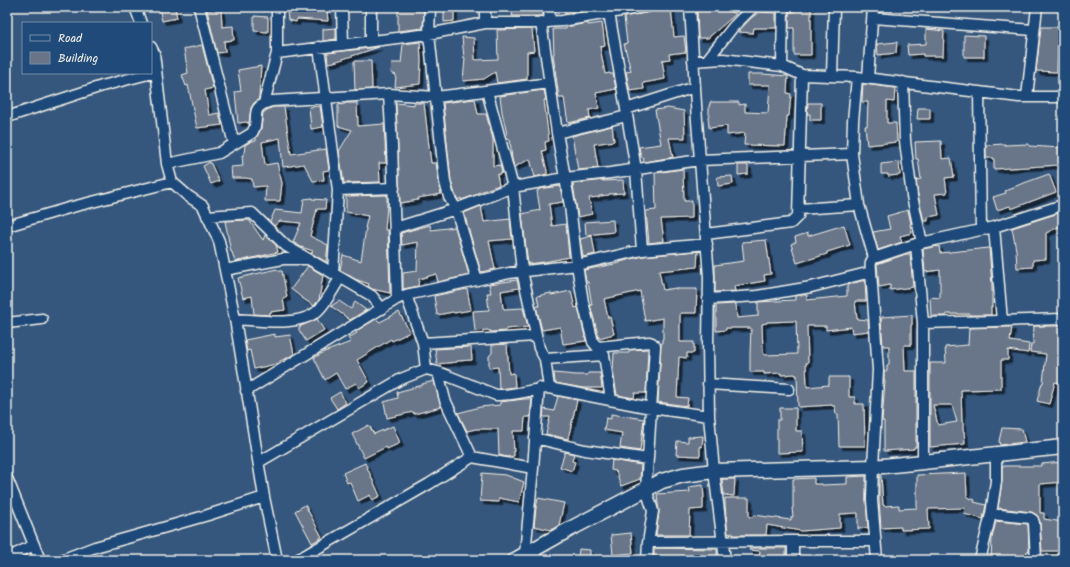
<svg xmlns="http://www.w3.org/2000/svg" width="1070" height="567" font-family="Kalam,sans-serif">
<defs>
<filter id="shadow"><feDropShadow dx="3.5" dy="3.5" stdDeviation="0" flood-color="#0009"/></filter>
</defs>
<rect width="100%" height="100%" fill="#35577e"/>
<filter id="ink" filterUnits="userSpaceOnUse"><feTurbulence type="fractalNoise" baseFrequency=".025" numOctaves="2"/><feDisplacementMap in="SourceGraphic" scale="8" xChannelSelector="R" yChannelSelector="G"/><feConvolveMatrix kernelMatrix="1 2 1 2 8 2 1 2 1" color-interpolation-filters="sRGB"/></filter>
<g filter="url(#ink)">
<path fill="#697488" stroke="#f4f1e8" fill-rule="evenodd" filter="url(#shadow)" d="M159,7H175L177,18L162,21Z
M398,7H424L423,28L398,31Z
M514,7H543V16H512Z
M576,7H588V10L565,14L564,8Z
M697,7H727V10L736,14L708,38H698Z
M794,7H811V55H794V28H789V12H794Z
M444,8H454V21L444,22Z
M671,8L674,37L684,36L686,52L669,54L670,59L662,60L665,79L643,83L644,89L630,91L626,72L631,71L624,44L627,43L624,17L645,13L651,12V11Z
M221,9L222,27L233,26L234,40L224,41L225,52L217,53L207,10Z
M327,11L328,21L297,19L296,22L288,20L287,12Z
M759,12L776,13V28H754L753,33L738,32L750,19Z
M254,16L268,17V32L254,31Z
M588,23V25L602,23L605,46L600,47L605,74L610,73V74H613L616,89L596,93L599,108L589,110L590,118L568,123L564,98H559L553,54H554L553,29H566V27Z
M1041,27H1063V40H1058L1057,72L1036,71Z
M336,28V39L323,41V29Z
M532,29L534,51L527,52V79L497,83L495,72L484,79L463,81L465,58H464L462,37L474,38L475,60L498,59L497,30Z
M926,29L944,31L943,56H923V54L908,55L907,45L926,44Z
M964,35L984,36V57H964Z
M420,42L421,60L420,84L395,87L396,75L391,73L392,63H401L403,44Z
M897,42L896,53L878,55L877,44Z
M202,45L213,88L205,90L209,115L219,113L222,125L197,128L188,85L186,86L182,75L188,73L184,49Z
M379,47L334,62L328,63L327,53Z
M354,61H371L372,89L355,90Z
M261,66L259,97L258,100L254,103L251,108L249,123H247V122L238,123L235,92L241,91L238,70Z
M748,74H763L788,76L787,93L791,94L789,116H787L785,146L744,145L745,133L727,135V126L709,128L708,116H709V105H710V102H739V105L745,104V112L768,113L770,85H748Z
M863,84L895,88L894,102L887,101V123H896L897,142L867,145L865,126H867L868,102H862Z
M544,90L546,100H544L549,141L545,142L546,150L542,151L547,171V174L535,177L530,159L514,167L512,159L510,139H508L502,112L500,96Z
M475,99L478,114H486L493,139V166L500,165L502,173L497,175L499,185L477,193L478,194L461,200V198L458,200L455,194L451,181L443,103Z
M345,103H357L358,126L384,124L386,163H379L380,182L344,183L339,151L352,130L338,126V105L345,104Z
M396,103L414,105V103H424L431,163H436L439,183L441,194L418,198V200L400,203Z
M808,103H821V120H810V114H807Z
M320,106L323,127L311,129L309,107Z
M273,107H284L291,154L326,149L329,170L323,171L324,180L313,181L304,164L283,167L280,138L262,142L265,165L277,163L282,183L280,201H265L266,186L253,187L252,179L245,178H232L231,167L243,166L242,155H244L245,145L252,141H256V138L261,129L263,113L267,110Z
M668,108L684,111L685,138H669L673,157L644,162L643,157H641L639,147L661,144L655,110Z
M918,108H930V119H917Z
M612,126L614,141L594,144L598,168L578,170L572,136Z
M941,141L942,159L951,158L954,177L945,178L947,193L935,194L939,215L928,217V221H924L918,195L916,180L921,179L918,159H916L915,142Z
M1005,144V145L1029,144V146L1061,148L1060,165L994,169V158H986V145Z
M210,162L219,181L211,184L203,166Z
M899,162L900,175L888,176V174H881V164Z
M738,165H748V174L738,175Z
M683,169L684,201H692V218L661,219L664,241L649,243L646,211L656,210L655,173Z
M1049,174L1056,192L1011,209L1010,206L997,210L993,197L1006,193L1005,191L1014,188L1013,187Z
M732,176L733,184L718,186L717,177Z
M603,180V181L623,180L624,193L609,194V195L599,196V197L589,198L592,214L578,217L573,184Z
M560,186L563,202L549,204L552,226L566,224L569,257L544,262L528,264L522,214L540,210L537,191L539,190V189Z
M387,195V205L385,230H388L390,293L372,289L368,286L369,284L355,279L340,270L343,255L361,261L366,228H365L368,216L346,212V196Z
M312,198V199L326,200L325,209H317L310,236L328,245L326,262L311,253L313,251L301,247L293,242L301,223L280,221L274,226L270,222L275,210L302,213L304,199Z
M481,206L484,222L510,219L512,239L489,241L495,269L481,272L464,213Z
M908,210L911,224H910L912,233L900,236L902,242L878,250L873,232L890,229L887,216Z
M1062,212L1063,225L1046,233V259L1033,260V267L1017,268L1016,250L1012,228Z
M249,220L263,240L265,235L276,245L278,252L235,262L232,252H231L225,221Z
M613,220L614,232L586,235L585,222Z
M430,225L431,230L455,227L469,275L438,282L436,274L419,279L418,286L403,289V273L417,271L418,242L402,245L401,233Z
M844,225L850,245L827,252V254L797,263L791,244L796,242L795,237L808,233V236Z
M592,236L595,254L583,257L580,239Z
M766,240L771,274L764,275L765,281L734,286L735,291L715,292V265L744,261L742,242Z
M939,246L940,253L989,248L992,285V307H991V315H970V314H946V316H931L930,297L940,298V270L925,272L923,249Z
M698,251L697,267L659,271L663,290L676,288V289H697L696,313H680V342H694V353H687V358L679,357L677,397L688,398L687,406L658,402L661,344H662V339H663V318L645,321L640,291L604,299L608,318L610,317L614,334L599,338L590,305H592L588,282H586L584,270L620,263V262L643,256Z
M906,254H910L913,287L890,290V285L879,287L877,264Z
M308,266L323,275L319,300L314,306L302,298L291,289Z
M277,269L278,271H282L287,297L283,299L285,310L270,312V315L254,314L252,296L243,298L238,278Z
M517,280L519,288L501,291L503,308H504V309L523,308L528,327L506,329V331L491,332V331H489L488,330L475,331L473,311L489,310L487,293H491L489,284Z
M865,280L866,301H855L857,319L868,320L869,331L852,333L851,327L826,330V326H807L808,363H806L807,387L829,385V377H849V397H855V404H864L865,446H839L838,414H836L835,406H832V405L798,407L797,375H795V374L781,375V373L764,374V372H750V354L751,328H726V330L716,331V305L736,304L737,318L758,316V302L795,300V296L801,295H807V300L847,296V285ZM796,321L797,354L764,355V353H763L762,324L767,323V322Z
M467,289L471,310L454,313L453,312L437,315L434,296Z
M571,291L575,308L578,307L586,341L563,344L560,327L542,330L536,306H539L537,296L551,293V295Z
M339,301L351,309L355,302L366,310L350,320L331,306Z
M399,312L410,332L392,341L391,339L357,360L369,382L359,388L356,383L345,389L336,373L325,380L314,358L324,352L351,342L348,338L357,333L356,331L376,319L380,322Z
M912,315V325H911V345H904L905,371H916V447H914V449L884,451V421H882L885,381H884V371H887V365L889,364V346H883L881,319H882V317Z
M317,319L324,330L306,341L299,330V327Z
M1034,326H1063V383L1055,382L1049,404L1037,401L1042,383H1043L1046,354L1030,352L1031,344H1033Z
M1008,327H1012L1010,341L1029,344L1028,353L1008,350V360H1001V389L961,390L962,422H963V431H964L965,444L930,447V363H946L945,347L968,345L969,328ZM933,405H952L957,422L938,425Z
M275,334V337L290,335L294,354L287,358L280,361V363L254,369L250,350L247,351L245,340Z
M507,344L509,374L514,373L515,387L499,389L498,367L489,368V356L492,353V345Z
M471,347L472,360L457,361V362L437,364L435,349Z
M648,349L646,393H635L634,398L617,395L613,371L614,353H629V350Z
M554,373L576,375H588V373H600L602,388H583L555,383Z
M434,381L441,407L414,414L413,412L387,418L384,402L398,398L397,392L423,385L422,384Z
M340,392L346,403L337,409L330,398Z
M558,396L577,400L568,439L546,434L550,417H543L544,409L554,411Z
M524,399H532L530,417H525L524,431H513L514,456L507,457L499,455L498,429H476L467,431L458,413L480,407L500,405V402Z
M780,408H796V431H802L803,452L777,453V420H780Z
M611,414L644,419L640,451L620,448L622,433L604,430L606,418L611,419Z
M369,425L374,434L393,426L400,443L387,449L386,447L364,458L352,434Z
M1002,428L1022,429L1025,442L1000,445L999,441Z
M703,436L702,447L700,446V456L676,455L677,441L688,442V437Z
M565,452L574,454L572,461L575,462L572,471L560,467Z
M612,460L641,465L640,479L621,486L616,471L611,470Z
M1063,462V482L1040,484V513H1044V519L1063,522V551H1042L1040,522L1037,515L1031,512L998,508L1002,482V466H1041V464Z
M365,463L380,496L372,500L370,495L358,501L350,482L347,483L343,473Z
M482,473L506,475L524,482L519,502L499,498V502L480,501Z
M966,473L967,497L975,500L974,502L986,505L983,519L964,514L965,508L928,509L929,529L901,530V527L881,528L879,500V476H881L883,505H884V506L899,505V509L917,508V475Z
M866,476V500L868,528L858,529V513L840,514V528L801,531L767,525L766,535H733V533L728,534L725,505V498H749V517H753L754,515L791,520V517H793L792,508H793V479L814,478V484H822V485L847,484V477Z
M722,479H735L734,496L724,495Z
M703,485L704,498H703V509L690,510L689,535H656L659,512L658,504L657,494L690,492L689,487Z
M538,498L564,503L559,525L551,530L534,526L536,508Z
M305,505L322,537L312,543L295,511Z
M996,521L1028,524L1029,551H1027V560H991L992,538Z
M631,533L633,553L613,555L611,535Z
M654,548L717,549V560H654Z
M750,548H786V560H759L760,551L749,550Z
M579,549L590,550V560H578Z"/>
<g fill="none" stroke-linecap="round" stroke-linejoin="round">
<defs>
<path id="street" d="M135,7L141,23
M199,7L234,144
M277,7V53L429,34L485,23H528L562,21L644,7
M342,7L343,45
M430,7L429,34L445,182L449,197L456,209L477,280
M690,7L697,121L709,277L708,343L709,416L714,471L725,560
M609,13L626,109L636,170L642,250
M873,18L1033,30
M541,22L557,133L570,206L577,265L583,302L593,342L604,355L611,400
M549,22L550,7
M485,23V7
M371,41V7
M319,47L338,190
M707,60L733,27L753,7
M693,61L723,59L782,66L802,75L857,77L1019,97H1063
M782,66L783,7
M832,76L834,7
M857,77L853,121L852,154L859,205L874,258
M868,78L873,7
M903,82L905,141L912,196L922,243
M487,91L513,187L522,271L539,348L545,359L549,388
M979,92L981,230
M389,94L392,146L397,299
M1027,97L1037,7
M264,103L277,53
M626,109L695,87
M7,117L102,86L152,73L155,65
M557,133L627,116
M167,164L219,153L252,133C262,118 246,108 272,101L389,94L436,97L550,83
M799,209L859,205
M207,216L252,213L286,246L372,296L382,309
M7,226L72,207L172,182
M994,227L1002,321
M395,228L456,209L513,187L565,178L610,173L700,160L852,154
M706,234L791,223L798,216L802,75
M916,244L923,323V462
M225,270L283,259H308
M871,272L878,370L873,467L872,500L877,560
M333,273L338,190L394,188
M406,295L423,343L426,369
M708,299L757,296L811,287L871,272C871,266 869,262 874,258L916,244L994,227L1063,205
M235,319C258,320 295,327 315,313C324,307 334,288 340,278
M7,323L42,319
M923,323L1063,319
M423,343L536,336
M597,347L649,342L652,343L655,346L646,489L653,511L648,543
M545,359L604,355
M438,372L445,400L472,457
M708,384L789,389
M246,391L397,299L406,295L509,273L577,265L642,250L707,244
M535,438L585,450L648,459
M259,462L401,379L426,369L438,372L496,395C514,396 531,389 549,388L651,408L709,416
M7,478L40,560
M264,497L277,560
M991,514L1030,518L1033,520L1034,523L1036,560
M793,541V560
M533,550L536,560
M525,554L533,468L539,388
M7,558L34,545
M61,560L95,547L131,537L208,515L264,497L235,319L219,241L203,206L188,196L172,182L167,164L154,53L151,47
M297,560L429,484L472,457L533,468
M647,560L648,543L651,542L793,541H875
M980,560L991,514L996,481V454"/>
<path id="secondary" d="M515,560L570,529L662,481L683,475L714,471L873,467L923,462L1063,447"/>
</defs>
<use href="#street" stroke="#f4f1e8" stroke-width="13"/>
<use href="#secondary" stroke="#f4f1e8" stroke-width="17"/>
<use href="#street" stroke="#1f4a7a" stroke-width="10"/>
<use href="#secondary" stroke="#1f4a7a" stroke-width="14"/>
</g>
</g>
<rect width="1070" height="567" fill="none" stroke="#1f4a7a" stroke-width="24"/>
<rect x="12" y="12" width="1046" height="543" fill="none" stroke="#f4f1e8" stroke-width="1.5" filter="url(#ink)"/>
<rect x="22" y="22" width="130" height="52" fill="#1f4a7a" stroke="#748da6"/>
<rect x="30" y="35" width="20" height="6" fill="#1f4a7a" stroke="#748da6"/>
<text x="58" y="42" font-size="12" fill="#f4f1e8">Road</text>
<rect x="30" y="52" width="20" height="12" fill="#697488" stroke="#748da6"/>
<text x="58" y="62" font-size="12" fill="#f4f1e8">Building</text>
</svg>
